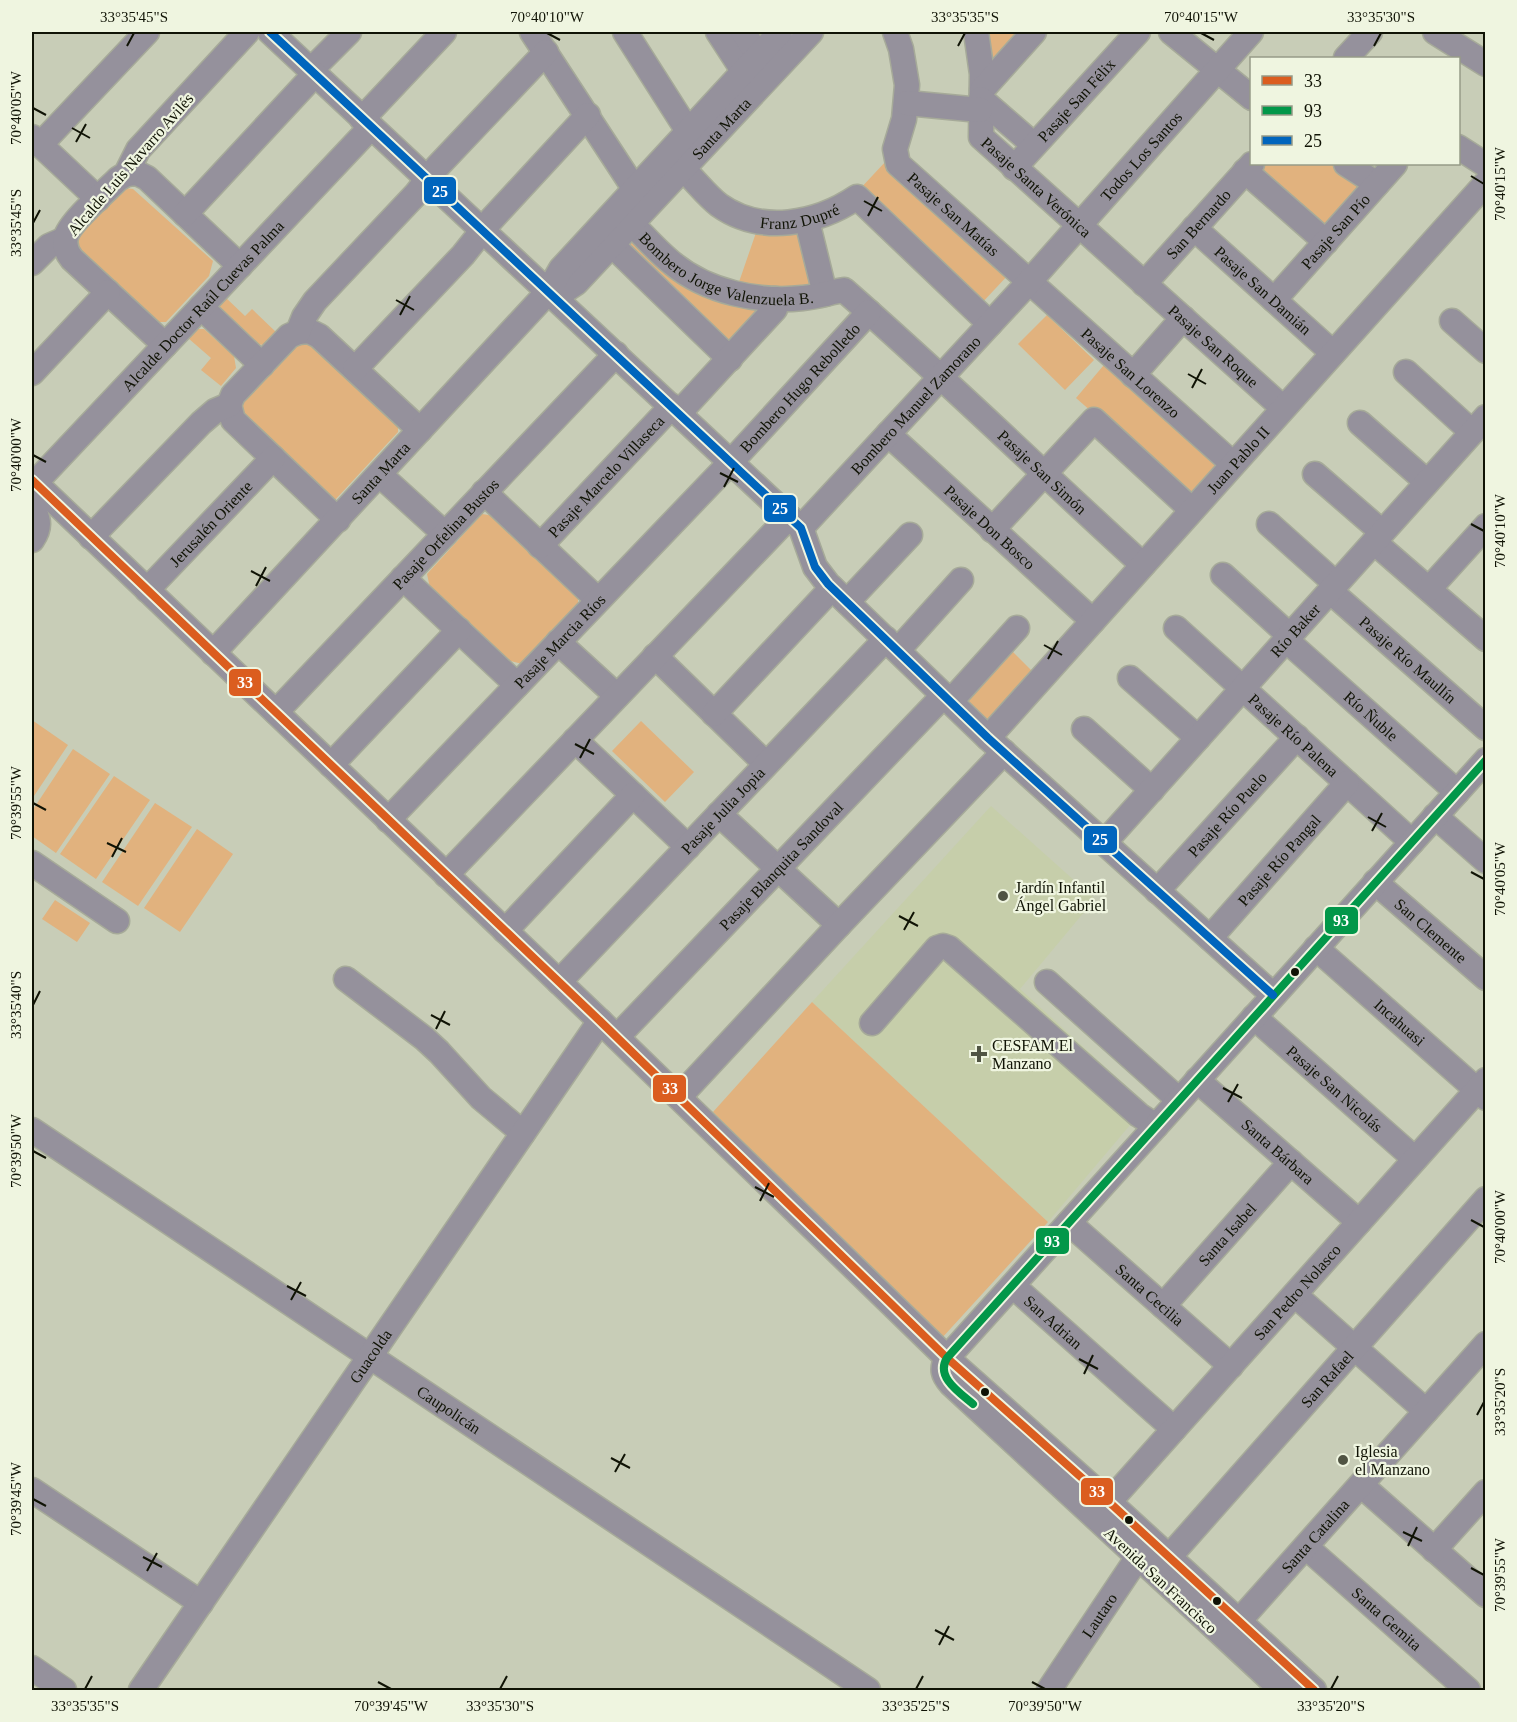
<svg xmlns="http://www.w3.org/2000/svg" width="1517" height="1722" font-family="Georgia,serif">
<rect width="100%" height="100%" fill="#c8cdb7"/>
<path fill="#c6ceaa" d="M991,806L1095,899L1020,989L1147,1105L1048,1222L812,1002Z"/>
<path fill="#e1b27e" d="M983,32H1022L987,72Z
M887,160L1010,273L980,305L858,191Z
M1261,164H1335L1366,184L1322,232L1253,171Z
M125,188L133,189L213,261L209,276L166,322H157L74,248L75,236Z
M759,224L804,228L816,287L779,290L739,282Z
M630,237L763,310L727,347L624,246Z
M224,296L245,316L252,309L277,333L265,345L253,344L218,310L219,301Z
M1047,315L1094,360L1065,390L1018,344Z
M197,329H204L234,356L236,368L221,386L201,370L211,358L188,338Z
M298,339L313,342L398,422V432L335,500L322,494L241,417V404Z
M1109,359L1222,458L1188,496L1076,398Z
M482,514L495,516L578,592V606L522,664L507,660L430,588L427,574Z
M1010,649L1034,673L984,724L960,699Z
M32,720L68,745L32,799Z
M641,721L694,772L665,802L612,751Z
M73,749L110,774L56,853L32,836V811Z
M114,776L150,800L96,879L60,854Z
M155,803L192,827L138,906L102,882Z
M197,829L233,854L180,932L144,908Z
M55,900L90,923L77,942L42,919Z
M812,1002L1048,1222L941,1339L713,1112Z"/>
<g fill="none" stroke-linecap="round" stroke-linejoin="round">
<defs>
<g id="minor">
<path d="M270,32L801,528L815,567L828,584L988,738L1273,995"/>
<path d="M532,32L634,188"/>
<path d="M625,32L688,131"/>
<path d="M718,32L744,72L756,82"/>
<path d="M743,32L758,55L759,69"/>
<path id="s1" d="M895,32L901,49L907,85L904,119L895,149L898,164L1233,464"/>
<path id="s2" d="M976,32L982,74L981,137L1283,408"/>
<path d="M1171,32L1252,98"/>
<path d="M1435,32L1486,64"/>
<path d="M1346,58L1370,32"/>
<path d="M311,70L349,32"/>
<path d="M982,90L1034,32"/>
<path d="M981,99L1034,145"/>
<path d="M907,103L980,110"/>
<path d="M362,119L444,32"/>
<path d="M32,137L98,199"/>
<path d="M40,145L147,32"/>
<path d="M1458,147L1486,165"/>
<path d="M1346,164L1377,184"/>
<path id="s3" d="M1014,168L1138,32"/>
<path id="s4" d="M683,169C695,180 706,195 719,205C761,235 817,224 857,197L990,324"/>
<path d="M1245,171L1326,242"/>
<path d="M126,174L137,173L147,178L240,266"/>
<path d="M185,214L315,74"/>
<path d="M807,221L825,294"/>
<path id="s5" d="M632,224C645,237 658,252 672,263C707,292 759,303 803,298C817,297 831,292 844,290C946,379 1043,474 1143,565"/>
<path id="s6" d="M1194,228L1333,353"/>
<path d="M612,245L730,359"/>
<path d="M32,263L49,246L65,239"/>
<path id="s7" d="M1144,284L1252,164"/>
<path id="s8" d="M548,292L567,289L576,283L811,32"/>
<path id="s9" d="M1274,300L1395,164"/>
<path d="M201,307L262,365"/>
<path d="M1452,321L1486,351"/>
<path d="M298,332L309,331L319,336L420,430"/>
<path d="M165,345L72,259C67,253 64,245 66,237C69,223 106,191 118,179L126,174L138,150L247,32"/>
<path d="M355,369L463,255L491,220L588,115"/>
<path d="M1406,372L1472,432"/>
<path d="M32,373L108,292"/>
<path d="M1133,375L1183,318"/>
<path d="M229,405L233,420L338,520"/>
<path d="M679,413L775,309V299"/>
<path d="M1360,423L1427,482"/>
<path id="s10" d="M888,434L1093,621"/>
<path d="M1315,474L1382,532"/>
<path d="M380,475L445,534"/>
<path d="M32,480L600,1021L947,1358L1109,1502L1314,1690"/>
<path id="s11" d="M35,483L371,127"/>
<path d="M484,492L598,600"/>
<path d="M32,507C40,520 40,528 32,540"/>
<path d="M1269,524L1336,584"/>
<path id="s12" d="M801,528L1030,281L1251,32"/>
<path d="M992,530L1094,420L1192,510"/>
<path d="M91,537L201,423L215,411L229,405L233,395L289,336L298,332L304,317L315,301L416,194L437,167L546,52"/>
<path d="M1374,542L1486,639"/>
<path id="s13" d="M540,546L672,406"/>
<path d="M1223,575L1290,636"/>
<path d="M403,578L517,685"/>
<path d="M1429,589L1486,526"/>
<path id="s14" d="M147,590L273,458"/>
<path id="s15" d="M1330,591L1486,728"/>
<path d="M847,602L910,535"/>
<path id="s16" d="M1176,628L1412,842"/>
<path id="s17" d="M1286,640L1457,792"/>
<path d="M558,642L617,696"/>
<path d="M898,650L961,580"/>
<path id="s18" d="M213,653L548,292L561,269L780,32"/>
<path d="M655,656L766,764"/>
<path d="M1130,678L1198,738"/>
<path d="M951,701L1017,628"/>
<path id="s19" d="M276,712L616,354"/>
<path d="M714,714L832,588"/>
<path d="M1084,729L1152,790"/>
<path id="s20" d="M988,738L1486,183"/>
<path d="M575,740L688,847"/>
<path d="M331,765L459,630"/>
<path d="M719,814L839,925"/>
<path d="M1435,816L1486,861"/>
<path id="s21" d="M388,820L731,462L869,312"/>
<path id="s22" d="M1104,843L1486,417"/>
<path d="M32,863L117,921"/>
<path d="M446,875L789,517"/>
<path id="s23" d="M1375,882L1486,978"/>
<path id="s24" d="M1157,891L1297,737"/>
<path d="M505,931L633,795"/>
<path id="s25" d="M1210,938L1347,783"/>
<path id="s26" d="M1316,948L1486,1098"/>
<path d="M346,979L425,1039L439,1052L481,1098L523,1133"/>
<path id="s27" d="M559,982L886,639"/>
<path d="M1047,982L1179,1100"/>
<path id="s28" d="M1254,1017L1415,1159"/>
<path d="M872,1023L937,948L943,946L949,948L1139,1115L1156,1126"/>
<path id="s29" d="M617,1037L944,695"/>
<path id="s30" d="M1197,1080L1359,1222"/>
<path d="M679,1097L839,925L1004,752"/>
<path id="s31" d="M32,1130L868,1690"/>
<path id="s32" d="M1069,1223L1231,1366"/>
<path id="s33" d="M1013,1286L1174,1429"/>
<path d="M1295,1295L1426,1411"/>
<path id="s34" d="M1163,1306L1291,1162"/>
<path d="M1361,1485L1486,1595"/>
<path d="M32,1490L201,1603"/>
<path id="s35" d="M1109,1502L1486,1080"/>
<path id="s36" d="M1306,1547L1468,1690"/>
<path d="M1434,1550L1486,1492"/>
<path id="s37" d="M1169,1557L1486,1199"/>
<path id="s38" d="M1239,1621L1486,1344"/>
<path d="M32,1668L64,1690"/>
<path id="s39" d="M141,1690L600,1021"/>
<path id="s40" d="M1049,1690L1146,1545"/>
<path d="M1282,1690L951,1384C943,1375 941,1369 947,1358L1486,760"/>
</g>
</defs>
<use href="#minor" stroke="#a6aa99" stroke-width="27"/>
<use href="#minor" stroke="#95919c" stroke-width="24"/>
<defs>
<path id="bus-1" d="M32,480L600,1021L947,1358L1109,1502L1314,1690"/>
<path id="bus-2" d="M973,1404C960,1393 935,1377 947,1358L1486,760"/>
<path id="bus-3" d="M270,32L801,528L815,567L828,584L988,738L1273,995"/>
</defs>
<use href="#bus-1" stroke="#eff5e0" stroke-width="12"/>
<use href="#bus-2" stroke="#eff5e0" stroke-width="12"/>
<use href="#bus-3" stroke="#eff5e0" stroke-width="12"/>
<use href="#bus-1" stroke="#db5d1f" stroke-width="8"/>
<use href="#bus-2" stroke="#029749" stroke-width="8"/>
<use href="#bus-3" stroke="#0065bd" stroke-width="8"/>
</g>
<path fill="none" stroke="#101305" stroke-width="2" d="M547,33L560,40M1201,33L1214,40M127,46L134,33M958,46L965,33M1374,46L1381,33M33,108L46,115M72,128L90,138M76,142L86,124M1471,176L1484,184M864,201L882,211M868,216L878,197M33,223L40,210M396,300L414,310M400,315L410,296M1188,374L1206,384M1192,388L1202,369M33,455L46,462M720,473L738,482M724,487L734,468M1471,524L1484,531M251,571L270,581M256,586L266,567M1044,645L1062,655M1048,659L1058,641M575,744L594,754M580,758L590,739M33,803L46,810M1368,817L1386,827M1372,831L1382,813M107,843L126,852M112,857L122,838M1471,872L1484,879M899,916L918,926M904,930L914,912M33,1005L40,991M431,1015L450,1025M436,1029L445,1011M1223,1088L1242,1098M1228,1102L1238,1084M33,1151L46,1158M755,1187L774,1197M760,1201L769,1183M1471,1220L1484,1227M287,1286L306,1296M291,1300L301,1282M1079,1359L1098,1369M1084,1374L1093,1355M1477,1415L1484,1402M611,1458L630,1468M615,1472L625,1454M33,1499L46,1506M1403,1532L1422,1541M1408,1546L1417,1527M143,1557L162,1567M1471,1568L1484,1575M147,1571L157,1553M935,1630L954,1640M939,1645L949,1626M378,1682L391,1689M1032,1682L1045,1689M85,1689L92,1676M500,1689L507,1676M916,1689L923,1676M1331,1689L1338,1676"/>
<g fill="#505443" stroke="#eff5e0" stroke-width="2">
<circle cx="1003" cy="896" r="6"/>
<path d="M976 1045h6v6h6v6h-6v6h-6v-6h-6v-6h6z"/>
<circle cx="1343" cy="1460" r="6"/>
</g>
<g fill="#101305" stroke="#eff5e0" stroke-width="2">
<circle cx="1295" cy="972" r="5"/>
<circle cx="985" cy="1392" r="5"/>
<circle cx="1129" cy="1520" r="5"/>
<circle cx="1217" cy="1601" r="5"/>
</g>
<g text-anchor="middle" stroke-width="4.5" stroke-linejoin="round" paint-order="stroke">
<g font-size="16" fill="#101305" stroke="#eff5e0">
<text dy="6" stroke="none"><textPath href="#s3" startOffset="92">Pasaje San Félix</textPath></text>
<text dy="6" stroke="none"><textPath href="#s8" startOffset="242">Santa Marta</textPath></text>
<text dy="6" stroke="none"><textPath href="#s12" startOffset="504">Todos Los Santos</textPath></text>
<text transform="translate(130 164) rotate(-49)" y="6">Alcalde Luis Navarro Avilés</text>
<text dy="6" stroke="none"><textPath href="#s2" startOffset="180">Pasaje Santa Verónica</textPath></text>
<text dy="6" stroke="none"><textPath href="#s4" startOffset="136">Franz Dupré</textPath></text>
<text dy="6" stroke="none"><textPath href="#s1" startOffset="210">Pasaje San Matías</textPath></text>
<text dy="6" stroke="none"><textPath href="#s7" startOffset="81">San Bernardo</textPath></text>
<text dy="6" stroke="none"><textPath href="#s9" startOffset="92">Pasaje San Pío</textPath></text>
<text dy="6" stroke="none"><textPath href="#s5" startOffset="110">Bombero Jorge Valenzuela B.</textPath></text>
<text dy="6" stroke="none"><textPath href="#s6" startOffset="93">Pasaje San Damián</textPath></text>
<text dy="6" stroke="none"><textPath href="#s11" startOffset="244">Alcalde Doctor Raúl Cuevas Palma</textPath></text>
<text dy="6" stroke="none"><textPath href="#s2" startOffset="418">Pasaje San Roque</textPath></text>
<text dy="6" stroke="none"><textPath href="#s1" startOffset="448">Pasaje San Lorenzo</textPath></text>
<text dy="6" stroke="none"><textPath href="#s21" startOffset="597">Bombero Hugo Rebolledo</textPath></text>
<text dy="6" stroke="none"><textPath href="#s12" startOffset="168">Bombero Manuel Zamorano</textPath></text>
<text dy="6" stroke="none"><textPath href="#s20" startOffset="374">Juan Pablo II</textPath></text>
<text dy="6" stroke="none"><textPath href="#s5" startOffset="506">Pasaje San Simón</textPath></text>
<text dy="6" stroke="none"><textPath href="#s18" startOffset="246">Santa Marta</textPath></text>
<text dy="6" stroke="none"><textPath href="#s13" startOffset="96">Pasaje Marcelo Villaseca</textPath></text>
<text dy="6" stroke="none"><textPath href="#s14" startOffset="92">Jerusalén Oriente</textPath></text>
<text dy="6" stroke="none"><textPath href="#s10" startOffset="138">Pasaje Don Bosco</textPath></text>
<text dy="6" stroke="none"><textPath href="#s19" startOffset="246">Pasaje Orfelina Bustos</textPath></text>
<text dy="6" stroke="none"><textPath href="#s22" startOffset="286">Río Baker</textPath></text>
<text dy="6" stroke="none"><textPath href="#s21" startOffset="248">Pasaje Marcia Ríos</textPath></text>
<text dy="6" stroke="none"><textPath href="#s15" startOffset="104">Pasaje Río Maullín</textPath></text>
<text dy="6" stroke="none"><textPath href="#s17" startOffset="114">Río Ñuble</textPath></text>
<text dy="6" stroke="none"><textPath href="#s16" startOffset="159">Pasaje Río Palena</textPath></text>
<text dy="6" stroke="none"><textPath href="#s27" startOffset="237">Pasaje Julia Jopia</textPath></text>
<text dy="6" stroke="none"><textPath href="#s24" startOffset="104">Pasaje Río Puelo</textPath></text>
<text dy="6" stroke="none"><textPath href="#s25" startOffset="104">Pasaje Río Pangal</textPath></text>
<text dy="6" stroke="none"><textPath href="#s29" startOffset="237">Pasaje Blanquita Sandoval</textPath></text>
<text dy="6" stroke="none"><textPath href="#s23" startOffset="74">San Clemente</textPath></text>
<text dy="6" stroke="none"><textPath href="#s26" startOffset="112">Incahuasi</textPath></text>
<text dy="6" stroke="none"><textPath href="#s28" startOffset="108">Pasaje San Nicolás</textPath></text>
<text dy="6" stroke="none"><textPath href="#s30" startOffset="108">Santa Bárbara</textPath></text>
<text dy="6" stroke="none"><textPath href="#s34" startOffset="96">Santa Isabel</textPath></text>
<text dy="6" stroke="none"><textPath href="#s35" startOffset="282">San Pedro Nolasco</textPath></text>
<text dy="6" stroke="none"><textPath href="#s32" startOffset="108">Santa Cecilia</textPath></text>
<text dy="6" stroke="none"><textPath href="#s33" startOffset="54">San Adrian</textPath></text>
<text dy="6" stroke="none"><textPath href="#s39" startOffset="405">Guacolda</textPath></text>
<text dy="6" stroke="none"><textPath href="#s37" startOffset="238">San Rafael</textPath></text>
<text dy="6" stroke="none"><textPath href="#s31" startOffset="502">Caupolicán</textPath></text>
<text dy="6" stroke="none"><textPath href="#s38" startOffset="114">Santa Catalina</textPath></text>
<text transform="translate(1161 1580) rotate(43)" y="6">Avenida San Francisco</text>
<text dy="6" stroke="none"><textPath href="#s40" startOffset="90">Lautaro</textPath></text>
<text dy="6" stroke="none"><textPath href="#s36" startOffset="108">Santa Gemita</textPath></text>
</g>
<g font-size="16" fill="#101305" stroke="#eff5e0" text-anchor="start">
<text x="1015" y="893">Jardín Infantil<tspan x="1015" dy="18">Ángel Gabriel</tspan></text>
<text x="992" y="1051">CESFAM El<tspan x="992" dy="18">Manzano</tspan></text>
<text x="1355" y="1457">Iglesia<tspan x="1355" dy="18">el Manzano</tspan></text>
</g>
</g>
<g stroke="#eff5e0" stroke-width="2">
<rect x="423" y="176" width="34" height="29" rx="6" fill="#0065bd"/>
<rect x="763" y="494" width="34" height="29" rx="6" fill="#0065bd"/>
<rect x="228" y="668" width="34" height="29" rx="6" fill="#db5d1f"/>
<rect x="1083" y="825" width="35" height="29" rx="6" fill="#0065bd"/>
<rect x="1324" y="906" width="35" height="29" rx="6" fill="#029749"/>
<rect x="652" y="1074" width="35" height="29" rx="6" fill="#db5d1f"/>
<rect x="1035" y="1227" width="35" height="28" rx="6" fill="#029749"/>
<rect x="1080" y="1477" width="34" height="29" rx="6" fill="#db5d1f"/>
</g>
<g font-size="16" text-anchor="middle" font-weight="bold" fill="#fff">
<text x="440" y="197">25</text>
<text x="780" y="514">25</text>
<text x="245" y="688">33</text>
<text x="1100" y="845">25</text>
<text x="1341" y="926">93</text>
<text x="670" y="1094">33</text>
<text x="1052" y="1247">93</text>
<text x="1097" y="1497">33</text>
</g>
<rect width="1517" height="1722" fill="none" stroke="#eff5e0" stroke-width="66"/>
<rect x="1250" y="57" width="210" height="108" fill="#eff5e0" stroke="#969b88" stroke-width="1.5"/>
<rect x="1262" y="76" width="30" height="9" fill="#db5d1f" stroke="#969b88" stroke-width="1.5"/>
<text x="1304" y="87" font-size="18" fill="#101305">33</text>
<rect x="1262" y="106" width="30" height="9" fill="#029749" stroke="#969b88" stroke-width="1.5"/>
<text x="1304" y="117" font-size="18" fill="#101305">93</text>
<rect x="1262" y="136" width="30" height="9" fill="#0065bd" stroke="#969b88" stroke-width="1.5"/>
<text x="1304" y="147" font-size="18" fill="#101305">25</text>
<rect x="33" y="33" width="1451" height="1656" fill="none" stroke="#101305" stroke-width="2"/>
<g font-size="15" text-anchor="middle" fill="#101305">
<text x="134" y="22">33°35'45"S</text>
<text x="547" y="22">70°40'10"W</text>
<text x="965" y="22">33°35'35"S</text>
<text x="1201" y="22">70°40'15"W</text>
<text x="1381" y="22">33°35'30"S</text>
<text transform="translate(16 108) rotate(-90)" y="5">70°40'05"W</text>
<text transform="translate(1500 184) rotate(-90)" y="5">70°40'15"W</text>
<text transform="translate(16 223) rotate(-90)" y="5">33°35'45"S</text>
<text transform="translate(16 455) rotate(-90)" y="5">70°40'00"W</text>
<text transform="translate(1500 531) rotate(-90)" y="5">70°40'10"W</text>
<text transform="translate(16 803) rotate(-90)" y="5">70°39'55"W</text>
<text transform="translate(1500 879) rotate(-90)" y="5">70°40'05"W</text>
<text transform="translate(16 1005) rotate(-90)" y="5">33°35'40"S</text>
<text transform="translate(16 1151) rotate(-90)" y="5">70°39'50"W</text>
<text transform="translate(1500 1227) rotate(-90)" y="5">70°40'00"W</text>
<text transform="translate(1500 1402) rotate(-90)" y="5">33°35'20"S</text>
<text transform="translate(16 1499) rotate(-90)" y="5">70°39'45"W</text>
<text transform="translate(1500 1575) rotate(-90)" y="5">70°39'55"W</text>
<text x="85" y="1711">33°35'35"S</text>
<text x="391" y="1711">70°39'45"W</text>
<text x="500" y="1711">33°35'30"S</text>
<text x="916" y="1711">33°35'25"S</text>
<text x="1045" y="1711">70°39'50"W</text>
<text x="1331" y="1711">33°35'20"S</text>
</g>
</svg>
